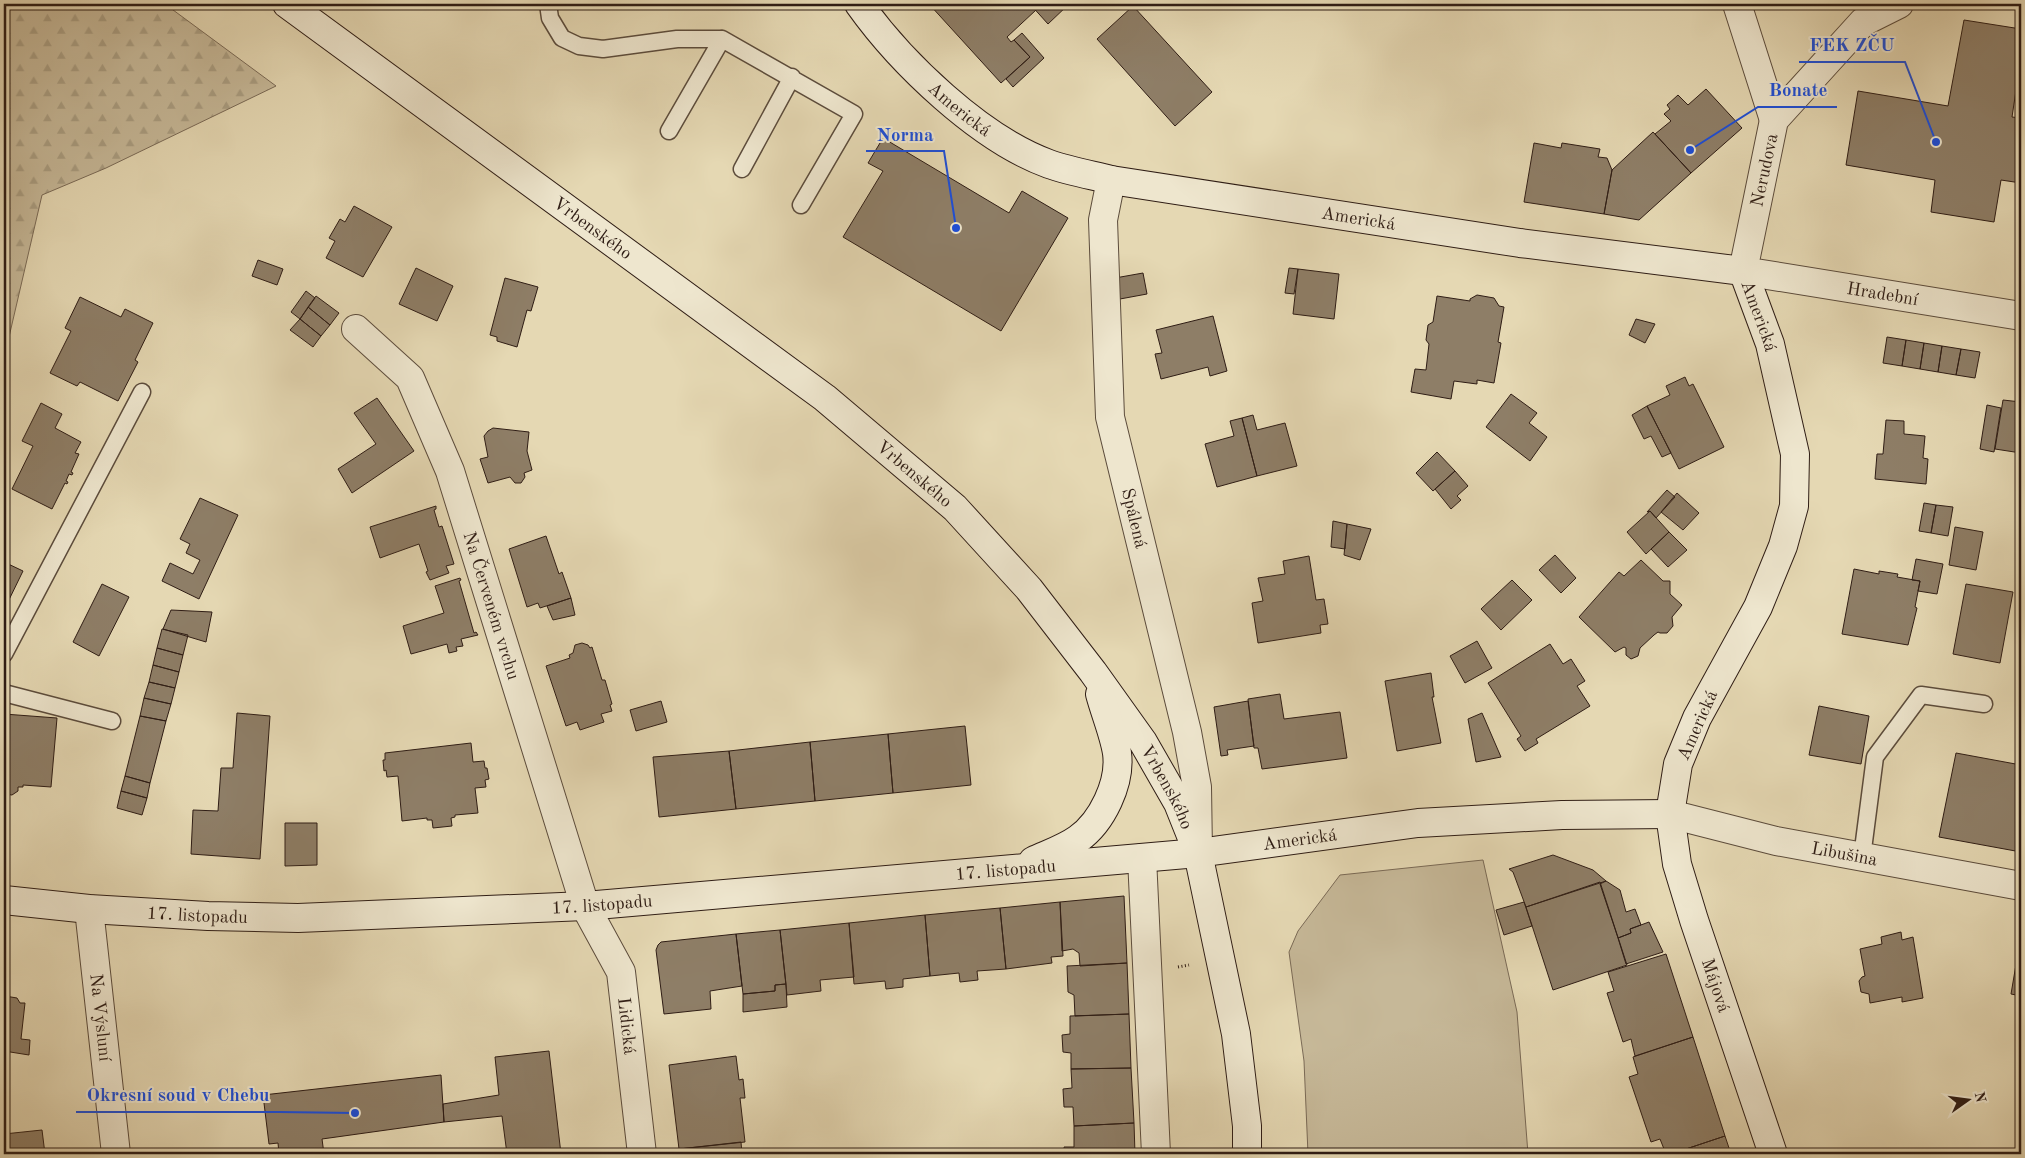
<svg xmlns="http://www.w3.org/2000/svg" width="2025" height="1158" font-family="'Old Standard TT',serif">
<defs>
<pattern id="forest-firs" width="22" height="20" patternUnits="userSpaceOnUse" patternTransform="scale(1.25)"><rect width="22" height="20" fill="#c6b898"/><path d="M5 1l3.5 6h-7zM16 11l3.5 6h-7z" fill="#aa9e82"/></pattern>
</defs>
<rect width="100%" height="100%" fill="#e5d8b3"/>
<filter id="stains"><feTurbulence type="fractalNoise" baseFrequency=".004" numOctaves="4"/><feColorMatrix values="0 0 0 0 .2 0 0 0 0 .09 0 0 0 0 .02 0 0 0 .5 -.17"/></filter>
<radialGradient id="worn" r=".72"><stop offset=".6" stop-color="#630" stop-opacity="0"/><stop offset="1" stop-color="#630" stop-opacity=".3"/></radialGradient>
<path fill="url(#forest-firs)" stroke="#7a6a56" d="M4,4H165L276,86L106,168L42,195L9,337L4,349Z"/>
<path fill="#c6b898" stroke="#7a6a56" d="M1483,860L1517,1012L1528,1154H1308L1304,1061L1289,952L1298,931L1340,875Z"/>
<path fill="#8e7e67" stroke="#2f1d15" d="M929,4H1030L1036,10L1007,37L1011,42L1014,40L1030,57L1001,83Z
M1030,4H1069L1048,24Z
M1133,6L1212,92L1175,126L1097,39Z
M1964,20L2021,29V57L2012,117L2021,118V183L2001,180L1994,222L1931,212L1935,180L1846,165L1858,91L1948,106Z
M1022,33L1044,58L1013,87L1006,79L1030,57L1014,40Z
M1706,89L1742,128L1691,173L1655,134L1671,121L1664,114L1670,109L1667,105L1678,95L1688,105Z
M1653,132L1691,173L1639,220L1604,214L1612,170Z
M883,138L1009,213L1022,191L1068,218L1001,331L843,237L883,171L868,163Z
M1534,143L1561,148L1562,143L1600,149L1598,157L1607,158L1612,170L1604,214L1524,202Z
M354,206L392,227L363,277L326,258L335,241L329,238L340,219L345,222Z
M258,260L283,269L277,285L252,276Z
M416,268L453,286L437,321L399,304Z
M1289,268L1298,269L1294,294L1285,293Z
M1298,269L1339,274L1334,319L1293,314Z
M1143,273L1147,294L1120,299L1115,278Z
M505,278L538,287L531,311L527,310L517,347L497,341V337L490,335Z
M306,291L315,298L300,319L291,312Z
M1477,295L1494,298L1499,306L1504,307L1498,342L1501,343L1494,383L1477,380V384L1454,381L1451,399L1411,392L1415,369L1426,370L1429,344L1426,340L1428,325L1433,322L1437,296L1470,301V299Z
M316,296L339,313L330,325L308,307Z
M80,297L121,317L125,309L153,323L135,360L138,362L118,401L80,382L77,386L50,373L71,331L65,328Z
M308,307L330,325L321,336L300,319Z
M1213,316L1227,371L1210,376L1208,367L1161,379L1155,354L1162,353L1156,330Z
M300,319L321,336L313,347L290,330Z
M1636,319L1655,324L1645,343L1629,335Z
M1887,337L1906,340L1902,366L1883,363Z
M1906,340L1924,343L1920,369L1902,366Z
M1924,343L1942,346L1938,372L1920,369Z
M1942,346L1961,349L1956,375L1938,372Z
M1961,349L1980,352L1975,378L1956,375Z
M1685,377L1689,386L1693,384L1724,447L1679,469L1647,406L1670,395L1666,386Z
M1511,394L1537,413L1529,423L1547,437L1530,461L1486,427Z
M377,398L414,451L352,493L338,469L376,444L354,413Z
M2003,400L2021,402V453L1995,449Z
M41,403L62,414L55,428L81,442L75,453L79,454L71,472L73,473L72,475L69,474L66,481L68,482L67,484L65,483L52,509L12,489L33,446L22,441Z
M1987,405L2001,408L1994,452L1980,449Z
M1647,406L1671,453L1662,457L1651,436L1644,439L1632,415Z
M1253,415L1257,430L1285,423L1297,466L1257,476L1242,418Z
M1242,418L1257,476L1217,487L1205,444L1234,436L1230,421Z
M1886,420L1904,421V434L1925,436L1923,458L1928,459L1926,484L1875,479L1877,454H1883Z
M493,428L529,432L527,451L532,470L524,473L525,477L521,483H515L510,477L488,483L480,459L488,457L484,436L488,431Z
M1437,452L1455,471L1433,491L1416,473Z
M1455,471L1468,486L1457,496L1461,500L1451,509L1435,489Z
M1667,490L1675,497L1656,518L1650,511L1647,512Z
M1677,493L1699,513L1683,530L1661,512Z
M200,498L238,515L199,599L162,581L170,563L193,574L200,560L186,553L190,544L180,539Z
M1924,503L1936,505L1931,533L1919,531Z
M1936,505L1953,507L1948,536L1931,533Z
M436,506V509L434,510L439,527L442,526L454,564L446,566L449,573L430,580L426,572L428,571L419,544L380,558L370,527Z
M1650,511L1669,532L1646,554L1627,532Z
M1333,521L1347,524L1345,549L1331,547Z
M1347,524L1371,529L1360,560L1344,555Z
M1955,527L1983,532L1976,570L1949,565Z
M1669,532L1687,550L1668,567L1651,549Z
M546,536L559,574L562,572L571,598L540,608L538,603L527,607L509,549Z
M1555,555L1576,578L1561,593L1539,570Z
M1309,556L1316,600L1324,599L1328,624L1320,625L1321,633L1258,643L1252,603L1263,601L1258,578L1285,574L1283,561Z
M1916,559L1943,564L1937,594L1918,591L1920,581L1912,580Z
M1641,560L1663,581H1670V594L1682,605L1672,617L1673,626L1667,633H1660L1658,632L1654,635L1640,648L1638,656L1631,659L1626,655V648L1624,647L1615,652L1579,617L1619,572L1624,576Z
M4,562L23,571L4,610Z
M1854,569L1879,574V571L1898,574L1897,577L1920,581L1915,607L1917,608L1908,645L1842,634Z
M460,578L461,580L459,581L474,633L476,632L478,635L461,639L463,646L456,647L457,651L449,653L447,644L411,654L403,626L444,613L435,586Z
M1512,580L1532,600L1501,630L1481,609Z
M102,584L129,597L99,656L73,642Z
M1966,584L2013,592L2000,663L1953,654Z
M571,598L575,615L553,620L547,606Z
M171,610L212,612L206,642L163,629Z
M162,629L188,635L183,655L157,648Z
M1477,641L1492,668L1465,683L1450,656Z
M582,643L588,645L590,648L592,647L602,680H605L612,704L610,705L612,711L601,714L604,722L580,730L577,722L566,726L546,666L570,658L569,655L573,653L575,645Z
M1550,644L1563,664L1571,659L1585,681L1577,686L1590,706L1536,739L1538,743L1525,751L1517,739L1521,736L1488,683Z
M157,648L183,655L179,672L153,665Z
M153,665L179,672L175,688L149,682Z
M1431,673L1434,697H1432L1441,743L1397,751L1385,681Z
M149,682L175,688L171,704L144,698Z
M1280,694L1284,719L1340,712L1347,758L1262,769L1258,748H1254L1248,699Z
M144,698L171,704L166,721L140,716Z
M661,701L667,722L636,731L630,710Z
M1248,701L1254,746L1227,750L1228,755L1221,756L1214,707Z
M1819,706L1869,716L1861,764L1809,755Z
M237,713L270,716L260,859L191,854L193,810L218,811L221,768H233Z
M1482,713L1501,757L1476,762L1468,719Z
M4,714L57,718L51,787L23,785V787H18V791L12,795L4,794Z
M140,716L166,721L150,783L125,776Z
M965,726L971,785L893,793L888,734Z
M888,734L893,793L815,801L810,742Z
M810,742L815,801L736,809L729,751Z
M471,743L473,762L484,761L485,768H487L489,779L485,780L486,787L475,788L478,813L455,815V817L451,818L452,826L433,828L432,820H427V818L402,821L398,776L387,777L386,770L384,771L383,760H385V753Z
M729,751L736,809L659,817L653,757Z
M1956,753L2021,765V852L1939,837Z
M125,776L150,783L147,798L121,791Z
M121,791L147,798L142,815L117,808Z
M285,823H317V865L285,866Z
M1553,855L1593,870L1606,881L1526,907L1513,872L1509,869Z
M1606,881L1620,890L1626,912L1635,909L1641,925L1630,929L1631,933L1618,938L1600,884Z
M1600,882L1627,965L1553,990L1526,907Z
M1124,896L1127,963L1080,966L1079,953L1073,949L1062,951L1060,902Z
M1060,902L1063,956L1051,957L1052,963L1006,969L1000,908Z
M1524,902L1532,926L1504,935L1496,910Z
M1000,908L1006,969L977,971L978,980L960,982L959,973L930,976L925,915Z
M925,915L930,976L903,979V987L886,989L885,981L854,984L849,923Z
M1649,922L1663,952L1626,964L1618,938L1631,933L1630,929Z
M849,923L854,977L820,980L821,991L787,995L780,930Z
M780,930L786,984L775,985V991L743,994L736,934Z
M1901,932L1902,940L1913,937L1923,998L1902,1002V997L1870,1003L1869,994L1861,992L1859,981L1862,977L1865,976L1860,949L1882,944L1881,937Z
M736,934L742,986L710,991L711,1009L664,1014L656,950L658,945L661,942Z
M2020,941L2021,942V996L2011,994Z
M1666,954L1693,1037L1635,1056L1631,1039L1623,1042L1607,993L1614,991L1608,972Z
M1127,963L1129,1014L1075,1016L1074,995L1068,992L1067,966Z
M786,984L787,1007L743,1012V994L775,991V985Z
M5,996L17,998L20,1003H25L21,1039L30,1040L29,1055L4,1051Z
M1129,1014L1131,1068L1071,1069V1053L1063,1052L1062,1035L1070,1034V1016Z
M1693,1037L1725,1136L1671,1154H1666L1660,1139L1651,1142L1629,1077L1638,1074L1633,1057Z
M549,1051L561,1154H507L502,1116L444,1122L443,1104L499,1095L495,1057Z
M736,1056L739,1080L743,1079L745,1098H740L745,1142L679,1149L669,1065Z
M1131,1068L1134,1123L1074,1126L1073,1107H1064L1063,1089L1072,1088L1071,1069Z
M441,1075L444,1122L322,1139L324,1154H279L278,1143L269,1144L263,1095Z
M1134,1123L1135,1154H1065L1064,1147H1074V1126Z
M42,1130L45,1154H4V1134Z
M1725,1136L1731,1154H1671Z
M741,1142L742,1154H680L679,1149Z"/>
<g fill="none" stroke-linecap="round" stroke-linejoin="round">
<defs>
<path id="lane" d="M548,4L550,18L562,38L579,46L603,49L677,39H722L854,114L801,205
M669,131L722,39
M742,169L792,77
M4,654L142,392
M4,693L112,721
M1862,857L1875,757L1921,695L1984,704"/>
<g id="street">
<path d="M1737,4L1774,120"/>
<path id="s1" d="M1899,4L1863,22L1774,120L1743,271L2021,316"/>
<path id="s2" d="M1111,180L1103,220L1110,417L1187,732L1197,787L1198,852"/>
<path id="s3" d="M356,329L410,378L450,471L585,906L621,972L642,1154"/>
<path id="s4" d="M1670,814L1776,841L2021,886"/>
<path d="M1142,858L1156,1154"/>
<path id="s5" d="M89,909L116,1154"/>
</g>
<g id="secondary">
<path id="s6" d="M287,4L825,398L955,508L1029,589L1093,672L1143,742L1178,803L1198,853L1236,1034L1247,1126V1154"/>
<path id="s7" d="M859,4C901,63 980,139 1049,164C1069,171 1091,175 1111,180L1520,243L1743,271L1770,344L1795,454L1794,506L1783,546L1758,607L1697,718L1678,764L1670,814L1677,864L1694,920L1773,1154"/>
<path d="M1033,861C1048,854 1064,849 1078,839C1102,822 1121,783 1117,753C1114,734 1105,713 1100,694"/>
<path id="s8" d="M4,900L89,909L208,916L298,918L585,906L1198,853L1418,823L1562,815L1670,814"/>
</g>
</defs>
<use href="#lane" stroke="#5c4c3c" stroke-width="19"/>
<use href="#street" stroke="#5c4c3c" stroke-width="30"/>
<use href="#secondary" stroke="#2f1d15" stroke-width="30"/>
<path stroke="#2f1d15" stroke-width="3" stroke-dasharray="1 2.5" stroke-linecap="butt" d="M1178,967L1189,965"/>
<use href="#lane" stroke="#eee6ce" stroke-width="16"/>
<use href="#street" stroke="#eee6ce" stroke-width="28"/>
<use href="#secondary" stroke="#eee6ce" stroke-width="28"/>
</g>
<g text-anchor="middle" stroke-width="4" stroke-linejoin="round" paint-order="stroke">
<g font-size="18" fill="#2f1d15" stroke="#eee6ce">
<text dy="6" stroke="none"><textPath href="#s7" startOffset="146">Americká</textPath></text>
<text transform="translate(1764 170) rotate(-78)" y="6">Nerudova</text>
<text dy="6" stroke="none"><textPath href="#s7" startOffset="566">Americká</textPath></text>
<text dy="6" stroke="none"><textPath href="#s6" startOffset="379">Vrbenského</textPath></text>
<text dy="6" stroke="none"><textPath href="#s1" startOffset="468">Hradební</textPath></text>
<text dy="6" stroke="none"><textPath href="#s7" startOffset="1002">Americká</textPath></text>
<text dy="6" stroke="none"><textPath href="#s6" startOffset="784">Vrbenského</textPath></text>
<text dy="6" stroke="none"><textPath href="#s2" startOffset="342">Spálená</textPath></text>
<text dy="6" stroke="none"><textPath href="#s3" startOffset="315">Na Červeném vrchu</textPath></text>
<text transform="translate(1697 725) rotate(-66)" y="6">Americká</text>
<text dy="6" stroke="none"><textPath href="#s6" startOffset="1189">Vrbenského</textPath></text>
<text dy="6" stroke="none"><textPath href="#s8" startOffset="1300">Americká</textPath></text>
<text dy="6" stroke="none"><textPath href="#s4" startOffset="179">Libušina</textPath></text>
<text dy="6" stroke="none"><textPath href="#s8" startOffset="1004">17. listopadu</textPath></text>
<text dy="6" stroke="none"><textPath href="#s8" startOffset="599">17. listopadu</textPath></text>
<text dy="6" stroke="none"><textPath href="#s8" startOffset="194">17. listopadu</textPath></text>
<text dy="6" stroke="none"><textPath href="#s7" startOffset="1709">Májová</textPath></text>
<text dy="6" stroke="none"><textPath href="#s5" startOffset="109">Na Výsluní</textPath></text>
<text dy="6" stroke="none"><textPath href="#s3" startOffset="759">Lidická</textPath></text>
</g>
</g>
<path fill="none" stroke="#1d4ed8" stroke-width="2" d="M1936 142L1905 62H1799M1690 150L1758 107H1837M956 228L944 151H866M355 1113L279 1112H76"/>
<g fill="#1d4ed8" stroke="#eee6ce" stroke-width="2">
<circle cx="1936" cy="142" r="5"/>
<circle cx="1690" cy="150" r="5"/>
<circle cx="956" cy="228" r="5"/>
<circle cx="355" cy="1113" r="5"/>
</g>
<g font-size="19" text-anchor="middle" font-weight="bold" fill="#1d4ed8" stroke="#eee6ce" stroke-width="4" stroke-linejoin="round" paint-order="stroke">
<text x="1852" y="51">FEK ZČU</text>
<text x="1798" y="96">Bonate</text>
<text x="905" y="141">Norma</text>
<text x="178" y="1101">Okresní soud v Chebu</text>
</g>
<rect width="2025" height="1158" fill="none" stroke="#e5d8b3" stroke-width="20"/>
<rect x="5" y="5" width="2015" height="1148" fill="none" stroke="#2f1d15" stroke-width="2.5"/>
<rect x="10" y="10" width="2005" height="1138" fill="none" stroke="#2f1d15"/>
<g transform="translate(1968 1100) rotate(76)" stroke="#eee6ce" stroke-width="4" paint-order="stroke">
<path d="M0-4L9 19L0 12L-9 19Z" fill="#2f1d15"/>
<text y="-8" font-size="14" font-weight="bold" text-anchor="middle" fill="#2f1d15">N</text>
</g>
<rect width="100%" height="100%" filter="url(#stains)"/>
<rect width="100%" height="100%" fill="url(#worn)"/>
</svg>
